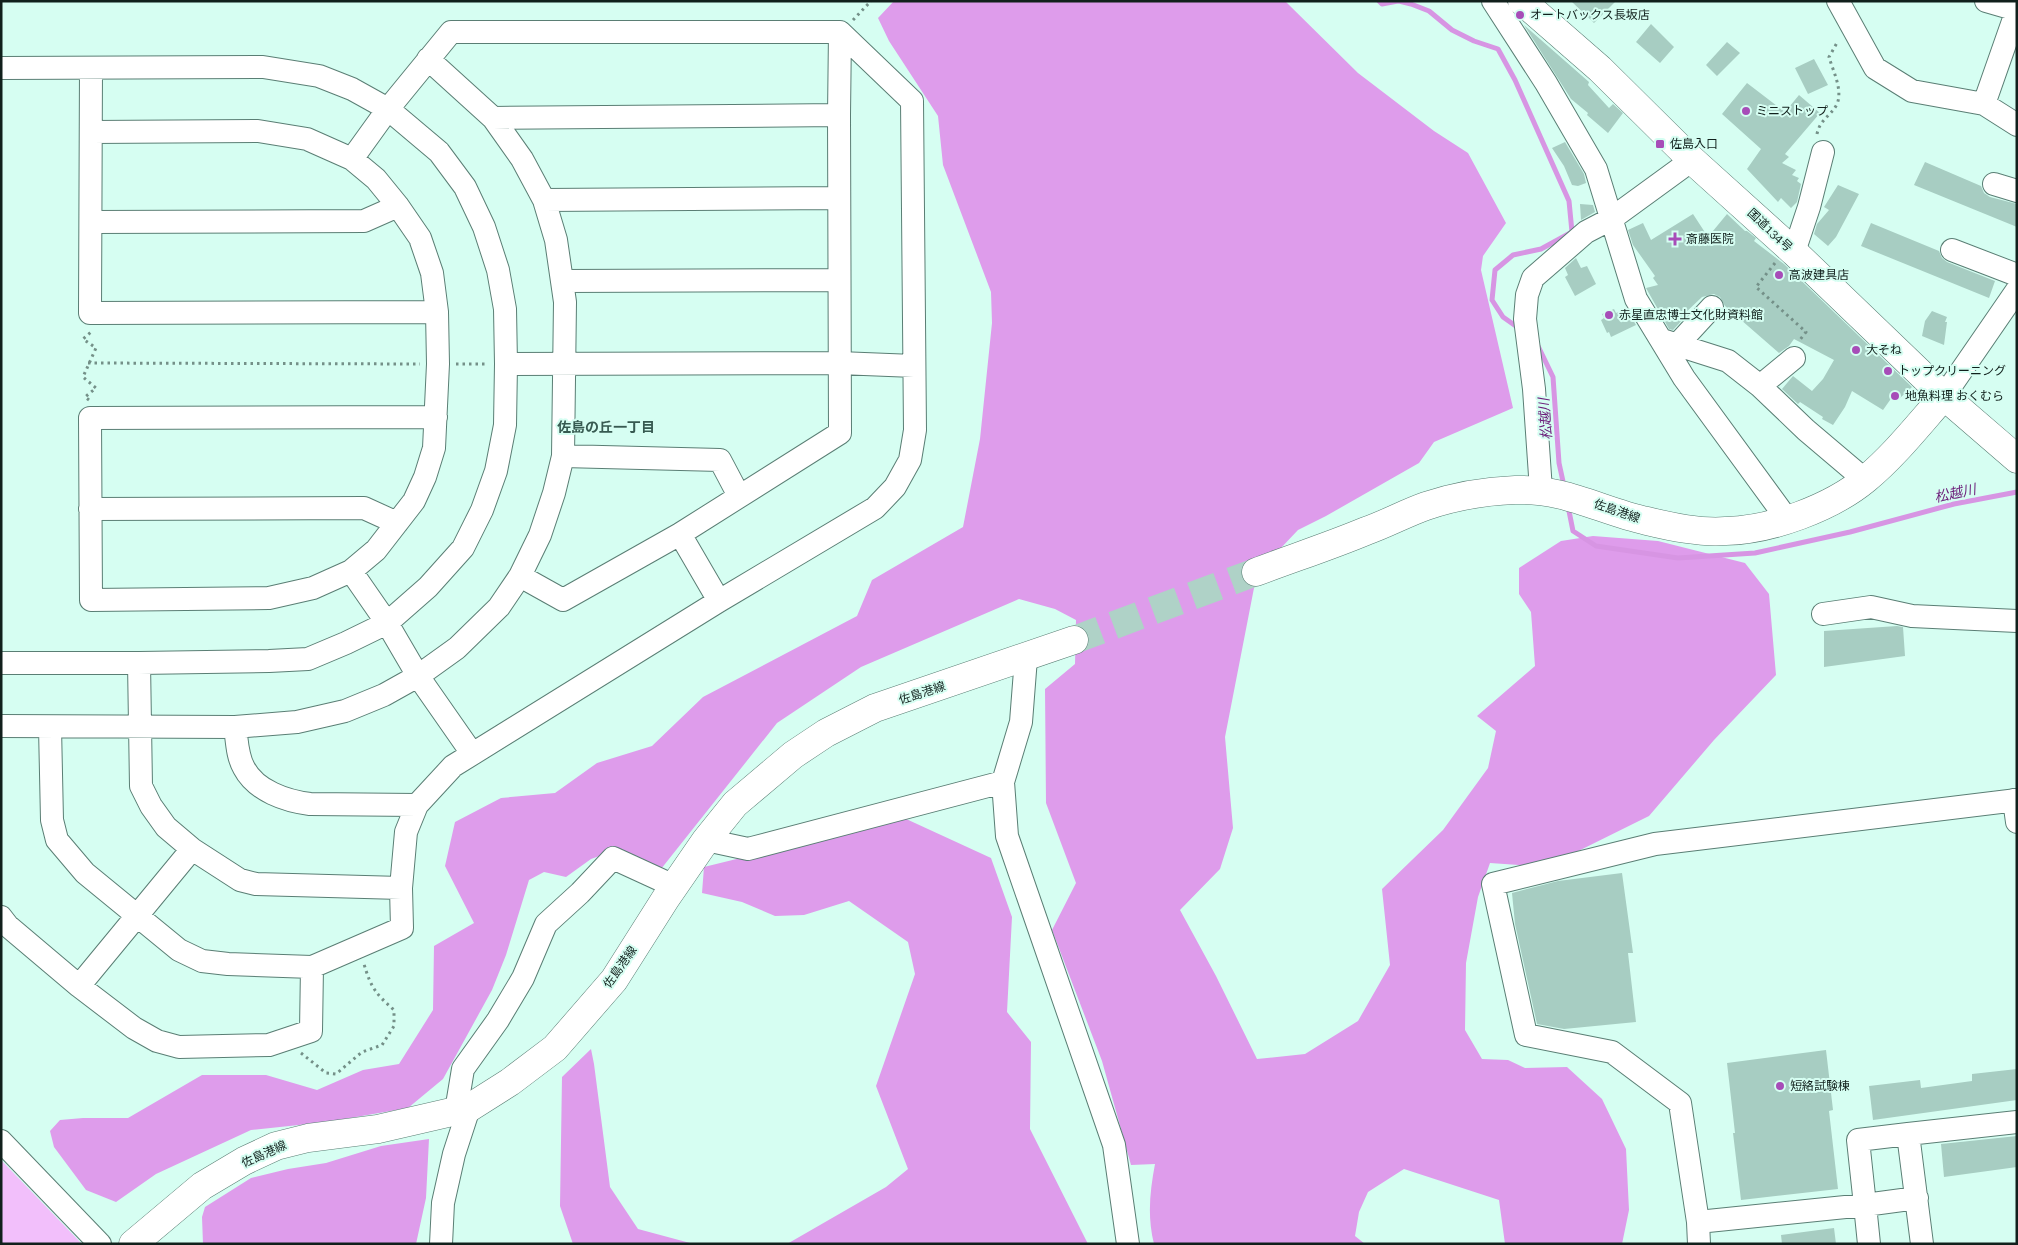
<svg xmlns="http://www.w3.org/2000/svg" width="2018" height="1245" font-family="'Roboto Serif','Noto Sans JP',serif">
<rect width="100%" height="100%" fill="#d6fef2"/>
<path fill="#f2bffb" d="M1,1160L82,1244H1Z"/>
<path fill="#de9ceb" d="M894,1H1285L1358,73L1434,131L1468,153L1506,223L1483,256L1481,270L1513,408L1434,442L1419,463L1326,516L1298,530L1262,568L1254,588L1225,737L1233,828L1220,869L1180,910L1216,976L1257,1059L1305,1054L1358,1021L1390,965L1382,889L1443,830L1488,768L1496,731L1477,716L1535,666L1531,612L1519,594V568L1561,541L1593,536L1658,541L1745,563L1769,594L1776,675L1714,740L1649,816L1546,867L1490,863L1478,897L1466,963L1465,1030L1482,1059L1508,1060L1525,1068L1567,1067L1602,1099L1626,1149L1629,1210L1622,1244H1505L1499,1200L1404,1169L1368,1192L1359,1212L1355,1236L1365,1244H1154C1147,1216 1150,1191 1155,1164L1131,1165L1102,1061L1052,930L1076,883L1046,803L1045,689L1075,664L1076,620L1055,609L1019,599L861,667L777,723L661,869L619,849L591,859L566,877L544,872L529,880L506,955L492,990L443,1079L408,1108L327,1122L251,1130L156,1174L116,1202L86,1190L54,1147L50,1131L60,1120L83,1118H128L202,1075H266L317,1090L363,1070L399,1064L433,1010L434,946L474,923L445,866L455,822L501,798L555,793L597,763L652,746L703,697L857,616L872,580L963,527L980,439L992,323L991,292L943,165L938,116L889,41L878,18Z
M904,818L991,858L1012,917L1007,1012L1031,1042L1030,1129L1088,1244H787L886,1187L908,1169L876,1086L915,974L908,942L849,901L804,915L775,916L742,902L702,893L704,867Z
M591,1049L594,1064L610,1187L638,1229L690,1243L714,1244H573L560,1206L562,1077Z
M429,1139L426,1198L416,1244H203L202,1217L205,1207L251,1178L288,1169L326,1163L381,1146Z"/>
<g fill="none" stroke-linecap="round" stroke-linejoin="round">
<path stroke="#d795e3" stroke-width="5" d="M1379,1L1382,4L1398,1
M1399,1L1411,4L1429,11L1452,30L1474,41L1498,49L1515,80L1569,201L1572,232L1541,249L1513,255L1495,270L1492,300L1503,317L1520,329
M1538,346L1553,377L1559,463L1564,486
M1568,506L1573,531L1596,546L1678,558L1755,553L1850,532L1954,504L2017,492"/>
</g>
<path fill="#a7cdc2" d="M1571,1H1616L1594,23Z
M1651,24L1674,47L1660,63L1636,42Z
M1524,25L1589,82L1588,85L1609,108L1613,104L1623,113L1608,133L1587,115L1588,113L1571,99Z
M1727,42L1740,53L1717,76L1706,65Z
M1814,59L1828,85L1808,94L1795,68Z
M1747,83L1785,112L1799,95L1820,113L1785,154L1789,157L1782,163L1796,170L1792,175L1799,178L1797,181L1801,184L1797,202L1791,208L1781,198L1778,202L1747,169L1761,149L1722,114Z
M1565,142L1584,174L1586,183L1578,186L1572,185L1564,166L1552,148Z
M1925,162L1981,186L1984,193L1990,197L2017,204V227L1914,185Z
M1838,185L1859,194L1836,237L1828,246L1814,234L1817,224L1829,210L1824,207Z
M1580,204L1593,205L1595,212L1581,220Z
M1693,214L1708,237L1727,214L1745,231H1747L1756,238L1754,241L1784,264L1912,387L1900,398L1895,393L1883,410L1852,391L1845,407L1833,425L1822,419L1823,417L1800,402L1798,404L1782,389L1793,376L1812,391L1823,379L1834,360L1794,339L1789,346L1779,353L1725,306L1720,297L1714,294L1702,297L1682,316L1684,318L1673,330L1669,329L1646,288L1658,285L1653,278L1655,276L1633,245L1628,230L1643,223L1651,240Z
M1871,223L1939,251L1942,258L1947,262L1995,281L1989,298L1861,246Z
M1576,258L1581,268L1587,266L1596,284L1575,296L1565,277L1568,275L1565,268Z
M1626,308L1636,325L1611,337L1609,332L1607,333L1601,320L1604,318L1602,314L1614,309L1616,313Z
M1932,311L1947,317L1945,322H1947L1944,345L1922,336L1925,321Z
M1897,626L1903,627L1905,656L1824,667V631Z
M1622,873L1633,953H1628L1636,1022L1564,1029L1537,1024L1515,924L1512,893L1558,881Z
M1826,1050L1833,1110L1829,1111L1838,1189L1741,1200L1733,1133H1735L1727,1063Z
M2017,1069V1100L1873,1120L1869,1086L1920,1080L1921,1088L1972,1081V1074Z
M2017,1136V1167L1944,1177L1941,1144Z
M1834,1228L1836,1244H1782L1781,1235Z"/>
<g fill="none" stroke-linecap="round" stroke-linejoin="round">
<path stroke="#afd2c7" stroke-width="28" stroke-dasharray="28 14" stroke-linecap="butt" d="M1074,640L1256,572"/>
<defs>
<path id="minor" d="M1493,1L1546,83L1596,169L1636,299L1684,378L1787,519
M1838,1L1875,68L1912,91L1984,104L2017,125
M1986,1L2017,10
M1,68L263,67L319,76L352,89L388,109L439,152L465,187L484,227L498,270L505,309L506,364L505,425L496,471L482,510L463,548L428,587L387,623L346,643L308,659L269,661L139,663H1
M91,68L90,313L437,312
M1984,104L2017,10
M493,118L839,115
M91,132L258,131L307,139L352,159L376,179L398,206L420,238L432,273L437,312L438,364L434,448L425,477L414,501L376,550L351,571L313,588L269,598L91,600L90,418L436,417
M1994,184L2017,191
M544,200L839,198
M91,222L364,221L398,206
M1952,250L2017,275
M1794,252L1809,207L1823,152
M563,281L839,280
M1662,340L1728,361L1760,386L1806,430L1865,480
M1677,345L1712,307
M506,364L839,363L914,366
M1760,386L1794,358
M1944,396L2017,290
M563,456L720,460L739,496
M1541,490L1534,389L1525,319L1527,295L1533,278L1586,232L1611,219L1692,160
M90,509L364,508L397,523
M680,534L719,601
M351,571L387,623L418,676L471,752
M520,576L563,600L680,534L840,433L839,115L840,32
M1823,614L1871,607L1912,616L2017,621
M1026,658L1021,722L1003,782L1007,836L1114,1145L1128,1244
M139,663L141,786L151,806L166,827L192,849L240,880L256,884L401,888
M1,726L235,727L297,722L345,711L384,695L418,676L457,648L499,607L520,576L540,535L554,493L563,456L565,302L556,240L544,200L522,159L493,118L428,59
M50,727L52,820L57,840L85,873L179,950L202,961L228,964L312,967L402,928L401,888L406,832L417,805L453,766L719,601L875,508L895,487L910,460L915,430L912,101L840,32H451L388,109L352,159
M235,727C237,740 237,756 244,768C256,791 286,801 310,804L417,805
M2014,800L2017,822
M706,840L748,849L1003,782
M1,917L8,926L79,986L134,1028L157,1041L179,1047L269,1045L311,1031L312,967
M79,986L192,849
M456,1111L463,1069L498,1020L523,978L546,924L580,893L613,858L674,886
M1908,1134L2017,1122
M1,1141L100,1244
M1917,1198L1865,1205L1858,1140L1908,1134L1922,1244
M1698,1222L1699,1244
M441,1244L443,1203L454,1154L469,1108
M1869,1244L1865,1205L1698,1222L1680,1103L1612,1052L1526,1035L1493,884L1655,844L2017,800"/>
<path id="major" d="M1256,572C1293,558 1330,546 1366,531C1386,524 1406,513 1426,506C1453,497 1486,491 1515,490C1565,488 1601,511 1647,521C1672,527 1700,533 1726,531C1771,530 1831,508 1866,479C1895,455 1919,424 1944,396
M133,1244L202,1186L244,1161L276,1146L308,1138L378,1129L469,1108L510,1082L555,1048L614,980L666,898L706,840L735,804L793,755L826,733L875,708L1074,640"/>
<path id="highway" d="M1522,1L1600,69L1692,160L1794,252L1944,396L2017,459"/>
</defs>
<use href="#minor" stroke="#5a7e74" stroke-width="24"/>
<use href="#major" stroke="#5a7e74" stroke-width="29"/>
<use href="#highway" stroke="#5a7e74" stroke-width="29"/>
<path stroke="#749088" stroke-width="3" stroke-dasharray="2.5 4" stroke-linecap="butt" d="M853,20L871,1
M1817,134C1820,119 1831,116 1837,104C1843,90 1833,71 1829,57L1838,41
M1775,263L1756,287L1806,332L1799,341
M88,363L420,364
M456,364H488
M89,400L85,397L96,388L83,377L96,348L83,339L91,332
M301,1053L326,1073L336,1074L362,1052L382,1045L394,1026V1010C376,994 371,988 364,964"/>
<use href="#minor" stroke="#fff" stroke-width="22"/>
<use href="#major" stroke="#fff" stroke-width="28"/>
<use href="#highway" stroke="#fff" stroke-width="28"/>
</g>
<g fill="#a74db8" stroke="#d6fef2" stroke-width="2">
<circle cx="1520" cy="15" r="5"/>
<circle cx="1746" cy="111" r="5"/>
<rect x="1655" y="139" width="10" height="10" rx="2.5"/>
<path d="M1672.5 231.5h5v5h5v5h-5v5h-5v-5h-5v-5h5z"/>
<circle cx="1779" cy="275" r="5"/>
<circle cx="1609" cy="315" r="5"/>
<circle cx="1856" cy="350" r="5"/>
<circle cx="1888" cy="371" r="5"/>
<circle cx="1895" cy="396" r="5"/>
<circle cx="1780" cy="1086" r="5"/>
</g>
<g text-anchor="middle" stroke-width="4" stroke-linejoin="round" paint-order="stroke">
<g font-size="12" fill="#11201c" stroke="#d6fef2" text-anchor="start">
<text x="1530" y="19">オートバックス長坂店</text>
<text x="1756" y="115">ミニストップ</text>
<text x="1670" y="148">佐島入口</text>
<text x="1686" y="243">斎藤医院</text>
<text x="1789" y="279">高波建具店</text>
<text x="1619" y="319">赤星直忠博士文化財資料館</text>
<text x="1866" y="354">大そね</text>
<text x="1898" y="375">トップクリーニング</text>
<text x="1905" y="400">地魚料理 おくむら</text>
<text x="1790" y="1090">短絡試験棟</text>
</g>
<g font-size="12" fill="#11201c" stroke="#d6fef2">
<text transform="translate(1770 230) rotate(43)" y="4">国道134号</text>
<text transform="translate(1617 511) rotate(19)" y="4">佐島港線</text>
<text transform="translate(922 693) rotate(-18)" y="4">佐島港線</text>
<text transform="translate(620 967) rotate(-55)" y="4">佐島港線</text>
<text transform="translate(264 1154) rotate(-24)" y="4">佐島港線</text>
</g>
<g font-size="14" font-style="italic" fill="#6b1c79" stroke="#d6fef2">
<text transform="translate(1545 419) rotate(-94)" y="5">松越川</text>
<text transform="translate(1955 493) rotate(-12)" y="5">松越川</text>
</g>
<g font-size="14" font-weight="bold" fill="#375a51" stroke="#d6fef2">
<text x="606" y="432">佐島の丘一丁目</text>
</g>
</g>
<rect width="2018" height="1245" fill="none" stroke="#11201c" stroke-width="5"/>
</svg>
